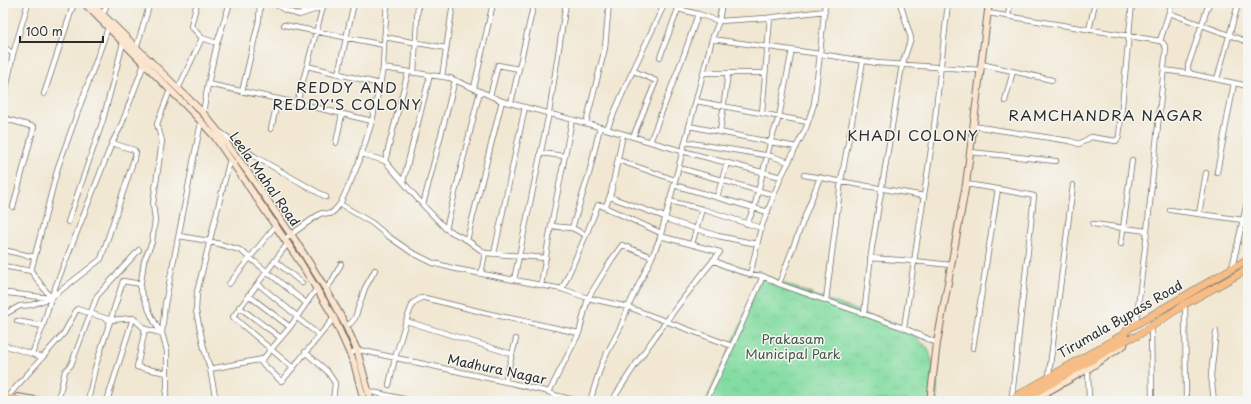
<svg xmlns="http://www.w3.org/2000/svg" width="1251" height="404" font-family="'Playpen Sans',sans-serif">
<defs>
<pattern id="park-crowns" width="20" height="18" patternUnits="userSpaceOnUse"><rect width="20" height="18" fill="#83dca1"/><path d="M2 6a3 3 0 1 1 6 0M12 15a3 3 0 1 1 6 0" fill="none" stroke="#71bd8b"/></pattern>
</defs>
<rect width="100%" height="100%" fill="#f6f6f2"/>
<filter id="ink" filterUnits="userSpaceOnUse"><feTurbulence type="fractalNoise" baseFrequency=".025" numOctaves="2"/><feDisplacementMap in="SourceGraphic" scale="8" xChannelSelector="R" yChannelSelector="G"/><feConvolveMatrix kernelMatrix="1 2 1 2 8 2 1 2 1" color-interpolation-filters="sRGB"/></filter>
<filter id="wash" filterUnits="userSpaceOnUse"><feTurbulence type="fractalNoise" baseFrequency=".012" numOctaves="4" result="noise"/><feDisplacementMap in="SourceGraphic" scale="16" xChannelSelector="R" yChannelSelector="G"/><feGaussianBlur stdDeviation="0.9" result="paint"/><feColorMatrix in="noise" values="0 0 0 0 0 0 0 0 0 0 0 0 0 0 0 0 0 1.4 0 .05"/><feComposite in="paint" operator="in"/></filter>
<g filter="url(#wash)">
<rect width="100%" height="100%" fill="#f1e7d2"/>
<path fill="url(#park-crowns)" stroke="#578466" d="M763,276L904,328L928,348L937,379V401H706Z"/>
</g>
<g filter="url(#ink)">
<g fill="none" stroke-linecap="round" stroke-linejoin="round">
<defs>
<path id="street" d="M197,3L191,26L202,38
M230,3L217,43L208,84L297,103L324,3
M273,3L285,10L299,15L323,7
M722,3L719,21L766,18L825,11
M1209,3L1188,66V71L1192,74L1248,86
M988,13L1160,41L1163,43L1166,48L1147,231L1136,324
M1169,13L1248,42
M302,14L306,3
M103,15L107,3
M1008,16L1010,3
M284,25L384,45L383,68
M1089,30L1095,3
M384,37L446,48
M1160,41L1172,3
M384,45L387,3
M3,46L13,54
M136,49L150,3
M660,57L678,9L698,14
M981,64L1052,80
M307,66L380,84L383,68L450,78L502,101L596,126L682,151L781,177L806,128L814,104L820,54L877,63L981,70
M1164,70L1192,74
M414,73L418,3
M703,73H765
M338,74L354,3
M442,77L453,3
M1217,79L1237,8
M474,88L493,3
M178,89L202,38L217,43
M242,92L259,20L260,3
M44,94L74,3
M490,96L498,65L519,69
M696,101L808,122
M1005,101L1013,71
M297,103L372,121
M511,103L534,3
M3,105L13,54L28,3
M203,113L208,84
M762,113L770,18
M3,118L34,127L13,207
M586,123L605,48L609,3
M689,126L796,147
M973,126L1070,141L1079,144L1091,137L1116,141L1119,137L1132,3
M271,129L278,99
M607,129L628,81L665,3
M220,132L254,156L326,197
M720,132L728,73
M633,137L656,81L634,71
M650,142L685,52L698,14L719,21L712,39
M685,142L771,156L789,162
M336,143L342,114
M970,152L1056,161
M540,153L565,156
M362,154L385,161L423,205L455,80
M618,160L675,180
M385,161L408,72
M683,169L774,195
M1217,172L1234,83
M804,175L924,196
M403,182L430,75
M966,184L998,189L973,348
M674,185L768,212
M998,189L1034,196L1012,396
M610,197L665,217
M717,197L727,163
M669,201L702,209L761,228
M340,204L372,223L388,236L411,252L433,263L456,269L562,289L588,298L628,307L732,346
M423,205L446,229L467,240L485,253L546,258
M602,206L661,233
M1170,210L1243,220
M1199,214L1206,173
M665,219L718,236L757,244
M68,222L103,120L123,43
M747,224L754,208L771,140L779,117L792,50
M1093,224L1147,231
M551,226L572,228L586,235L562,289
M572,228L589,174L600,127
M446,229L480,91
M586,235L598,205L606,206L611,193L623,134
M179,236L209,241L240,250L306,303
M285,239L318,215L322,213L330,214L334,211L340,204L350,183L359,162L372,121L380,84
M467,240L502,101
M288,243L233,317L293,368
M692,244L702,209
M1121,244L1132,160
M3,250L35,257
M494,254L525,107
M870,258L914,261L951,265
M713,260C730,269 744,274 763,276
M275,261L302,283
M3,266L31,271L51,298
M1232,268L1248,198
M31,271L58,167L109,25
M481,274L485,253
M750,275L761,228L781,177
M514,280L549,113L566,3
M229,284L276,225
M258,284L297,316
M779,284L820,177
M541,285L551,226L572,120
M326,289L332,281L341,264
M3,295L8,293L49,298
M248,295L290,327
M826,300L841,181L863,61
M1185,303L1186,401
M239,307L281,338
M864,314L872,247L902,65L911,38L900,3
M3,315L20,306L31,305L51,298L101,259L136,153L134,150L112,143
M296,317L319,335
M17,321L43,326
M406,321L512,354
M346,326L351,323L355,318L365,288L375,270
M1151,327L1152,401
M904,328L933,136L948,3
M145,329L137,367L167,373
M160,332L152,317L140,289L144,261L152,242L155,220L153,204L162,141L157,124L170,90
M3,345L42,357
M305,352L327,371L335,383L333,401
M32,354L43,326L51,298L112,143L121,126L144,64
M350,354L357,350L364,351L520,385L549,392L579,333L588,298L612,259L622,245L652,257
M260,361L281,381L283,380L334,318
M210,369L263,359L290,327L317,288
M1088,369L1089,401
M1049,374L1073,185
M505,382L516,339
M389,385L395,358L406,321L413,303L421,298H425L486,313L579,333
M368,391L412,401
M549,392L554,395L578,401
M9,395L64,333L77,309L111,320L133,318L145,329L161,333
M58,401L65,371L71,365L97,296L139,250
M88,401L95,368L123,281L141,284
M107,401L133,318
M165,401L167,388V351L162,333L165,304L201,122
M216,401L210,369L204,348L196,311L197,292L230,159
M590,401L602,363L621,326L628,307L652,257L660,238L712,39L820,54L825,3
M612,401C644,349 681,300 720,252L660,236
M706,401L732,346L763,276L779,284L904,328L937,343
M1214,401L1211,375L1216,332"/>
<path id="secondary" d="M84,3L195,115L215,137L230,159L300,262L332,314L354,363L364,401
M91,3L203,113L217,130L247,171L295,240L327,291L346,326L357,350L371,401
M18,397L40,401
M930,401L937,343L966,184L989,3
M1031,401L1088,369L1124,345"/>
<path id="primary" d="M3,397L24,401
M1008,401L1124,334L1128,329L1248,259
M1021,401L1130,338L1137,336L1185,304L1248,269"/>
</defs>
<use href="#street" stroke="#706d65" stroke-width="6"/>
<use href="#secondary" stroke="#706d65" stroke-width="8"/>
<use href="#primary" stroke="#706d65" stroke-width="8"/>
<use href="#street" stroke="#fff" stroke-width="4.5"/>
<use href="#secondary" stroke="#fbe5cf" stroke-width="6"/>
<use href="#primary" stroke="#f6be86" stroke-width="7"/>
</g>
</g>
<g text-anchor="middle" stroke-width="3" stroke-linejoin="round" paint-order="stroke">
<g font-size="13" fill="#2b2b2b" stroke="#f6f6f2">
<text transform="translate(265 179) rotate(55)" y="5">Leela Mahal Road</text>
<text transform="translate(1120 319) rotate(-30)" y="5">Tirumala Bypass Road</text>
<text transform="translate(497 369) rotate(12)" y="5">Madhura Nagar</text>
</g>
<g font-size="13" fill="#415748" stroke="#f6f6f2">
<text x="793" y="344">Prakasam<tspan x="793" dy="15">Municipal Park</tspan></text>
</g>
<g font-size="15" letter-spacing="1" fill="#2b2b2b" stroke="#f6f6f2">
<text x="347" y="93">REDDY AND<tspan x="347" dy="17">REDDY'S COLONY</tspan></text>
<text x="1106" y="121">RAMCHANDRA NAGAR</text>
<text x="913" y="141">KHADI COLONY</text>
</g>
</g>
<rect width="1251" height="404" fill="none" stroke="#f6f6f2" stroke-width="16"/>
<path d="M20 36v6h83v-6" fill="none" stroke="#2b2b2b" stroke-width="2"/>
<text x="26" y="36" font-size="12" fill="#2b2b2b" stroke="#f6f6f2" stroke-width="3" paint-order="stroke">100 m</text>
</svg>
